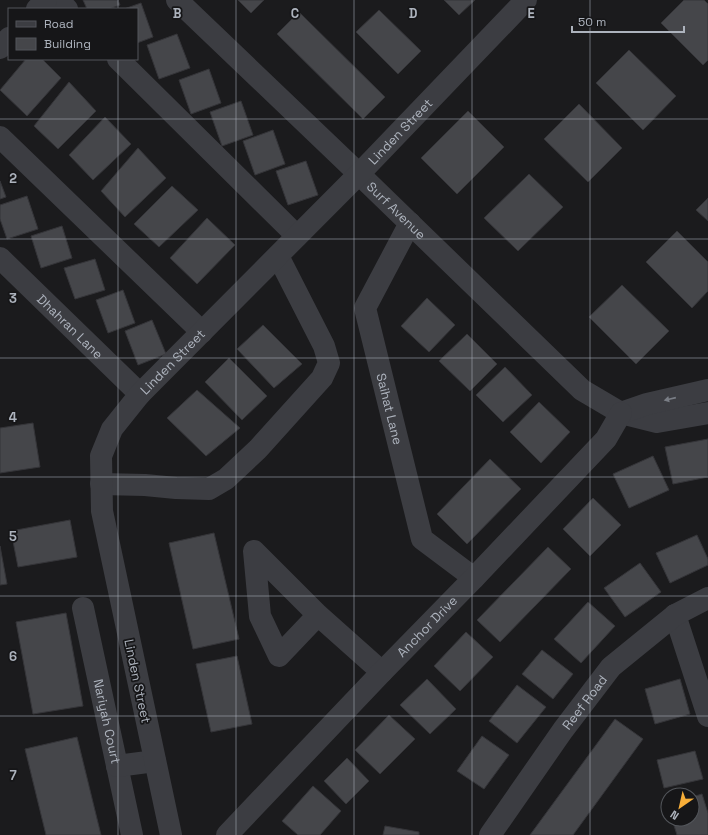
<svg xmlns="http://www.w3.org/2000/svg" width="708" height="835" font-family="'Space Grotesk',sans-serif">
<rect width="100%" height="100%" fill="#1b1b1d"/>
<path fill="#45464a" stroke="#353539" d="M83,0H118L120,5L109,9H87Z
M238,0H264L251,13Z
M444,0H475L459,15Z
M684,0H704L708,4V60L703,65L661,23Z
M141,3L153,37L137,43V9H124Z
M379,10L421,51L398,74L356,32Z
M299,12L385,97L363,119L277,34Z
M177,34L190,68L159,79L147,45Z
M629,50L676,96L643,130L596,83Z
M26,59H42L61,78L27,116L0,90Z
M209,69L221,103L191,114L179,80Z
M69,82L96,111L58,149L34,126Z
M241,101L253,135L222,146L210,112Z
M579,104L622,148L588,182L544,139Z
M468,111L504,147L457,194L421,158Z
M105,117L131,144L93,180L69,155Z
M273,130L285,164L255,175L243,141Z
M138,148L166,178L125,217L101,191Z
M306,161L318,195L288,205L276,171Z
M529,174L563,207L518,251L484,218Z
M0,181L6,197L0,199Z
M172,186L198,210L159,247L134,224Z
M27,196L38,229L7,239L0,219V205Z
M708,198V221L696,210Z
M207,218L235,245L197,284L170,258Z
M62,226L72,258L41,268L31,236Z
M677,231L708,262V291L692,308L646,262Z
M95,259L105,290L75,299L64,268Z
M622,285L669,331L636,364L589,317Z
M123,290L135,323L108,333L96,300Z
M427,298L455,325L429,352L401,326Z
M152,320L166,354L138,365L125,331Z
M263,325L302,364L274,388L237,349Z
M467,334L497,364L470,391L439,361Z
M229,358L267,396L242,420L205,382Z
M505,367L532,395L503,422L476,395Z
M197,390L240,428L206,456L167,418Z
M539,402L570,432L541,463L510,432Z
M33,423L40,467L0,473V428Z
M708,439V477L673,484L665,447Z
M653,456L669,490L629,508L613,474Z
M490,459L521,489L467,544L437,514Z
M593,498L621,525L590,556L563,529Z
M70,520L77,557L18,567L11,531Z
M214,533L239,639L193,649L169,543Z
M697,535L708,559V565L670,583L656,553Z
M0,546L7,584L0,585Z
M548,547L571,569L500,642L477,620Z
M640,563L661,592L625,617L604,588Z
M588,602L615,626L581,663L554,639Z
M66,613L83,706L33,714L16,622Z
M466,632L493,657L460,691L434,666Z
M542,650L573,674L553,699L522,674Z
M237,656L252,724L211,732L196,664Z
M427,679L456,709L430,734L400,705Z
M680,679L690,714L655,724L645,689Z
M517,685L546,707L517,743L489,721Z
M389,715L415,739L380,774L355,750Z
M615,719L643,739L573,835H530Z
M482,736L509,755L484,789L457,771Z
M77,737L101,835H46L25,749Z
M695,751L703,779L664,788L657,760Z
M347,758L369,781L346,804L324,781Z
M313,786L341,811L320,835H298L282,821Z
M702,794L708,813V835H677L672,819H692V797Z
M385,826L419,832V835H383Z"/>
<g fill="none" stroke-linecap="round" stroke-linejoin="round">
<g stroke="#3c3d42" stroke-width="22">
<path d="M58,0L67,9"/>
<path id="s1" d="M177,0L359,174L582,390L621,413L657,422L708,413"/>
<path d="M37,9L46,0"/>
<path d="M0,48L9,38"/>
<path d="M118,59L297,236"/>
<path d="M0,137L202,332"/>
<path id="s2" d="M410,223L365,308L422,539L474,578"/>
<path id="s3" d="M0,258L140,394"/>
<path d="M621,413L647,404L708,390"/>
<path d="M101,484L145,485L176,488L209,489L226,479L258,449L322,378L329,363L324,346L278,256"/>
<path id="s4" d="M83,608L132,835"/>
<path d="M318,615L279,656L260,616L254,551L318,615L382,672"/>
<path d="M675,615L708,716"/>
<path d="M117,766L155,761"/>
<path id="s5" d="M171,835L102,511L101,456L112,429L140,394L359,174L526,0"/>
<path id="s6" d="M227,835L382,672L474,578L606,439L621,413"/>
<path id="s7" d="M490,835L563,730L611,667L675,615L708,598"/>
</g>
</g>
<defs><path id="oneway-solid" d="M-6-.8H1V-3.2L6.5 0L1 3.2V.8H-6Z"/></defs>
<use fill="#7a7e86" href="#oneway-solid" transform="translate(670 399) rotate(167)"/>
<path fill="none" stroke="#adb3bd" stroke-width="1" stroke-opacity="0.55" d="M118,0V9M236,0V835M354,0V835M472,0V835M590,0V835M118,59V835M0,119H708M0,239H708M0,358H708M0,477H708M0,596H708M0,716H708"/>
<g text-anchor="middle" stroke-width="3.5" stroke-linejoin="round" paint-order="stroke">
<g font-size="13" fill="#adb3bd" stroke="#161618">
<text dy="5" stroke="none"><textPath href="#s5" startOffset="830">Linden Street</textPath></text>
<text dy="5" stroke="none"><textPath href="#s1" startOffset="304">Surf Avenue</textPath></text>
<text dy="5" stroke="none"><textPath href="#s3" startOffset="98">Dhahran Lane</textPath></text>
<text dy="5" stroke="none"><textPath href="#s5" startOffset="506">Linden Street</textPath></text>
<text dy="5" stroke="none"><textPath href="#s2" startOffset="200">Saihat Lane</textPath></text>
<text dy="5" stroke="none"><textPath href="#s6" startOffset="289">Anchor Drive</textPath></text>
<text transform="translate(138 681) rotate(78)" y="5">Linden Street</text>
<text dy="5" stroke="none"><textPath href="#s7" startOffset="163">Reef Road</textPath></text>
<text dy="5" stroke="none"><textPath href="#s4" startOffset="116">Nariyah Court</textPath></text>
</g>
</g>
<g font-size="13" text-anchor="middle" font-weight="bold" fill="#adb3bd" stroke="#161618" stroke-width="3.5" stroke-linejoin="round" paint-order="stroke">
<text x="177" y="18">B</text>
<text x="295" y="18">C</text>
<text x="413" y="18">D</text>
<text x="531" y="18">E</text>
<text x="13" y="183">2</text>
<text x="13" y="303">3</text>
<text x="13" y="422">4</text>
<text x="13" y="541">5</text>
<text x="13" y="661">6</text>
<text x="13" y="780">7</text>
</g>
<rect x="8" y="8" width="130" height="52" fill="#161618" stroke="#52555a"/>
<rect x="16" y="21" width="20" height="6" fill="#3c3d42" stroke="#52555a"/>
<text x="44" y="28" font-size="12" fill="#adb3bd">Road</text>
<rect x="16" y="38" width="20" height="12" fill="#45464a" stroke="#52555a"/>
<text x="44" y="48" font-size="12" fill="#adb3bd">Building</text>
<g transform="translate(680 807) rotate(214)"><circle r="19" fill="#161618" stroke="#52555a"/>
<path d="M0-3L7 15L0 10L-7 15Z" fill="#f7ae39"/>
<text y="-6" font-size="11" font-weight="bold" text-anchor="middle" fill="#adb3bd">N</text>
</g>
<path d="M572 26v6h112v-6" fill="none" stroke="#adb3bd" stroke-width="2"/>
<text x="578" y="26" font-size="12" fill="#adb3bd" stroke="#161618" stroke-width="3" paint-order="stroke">50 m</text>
</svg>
